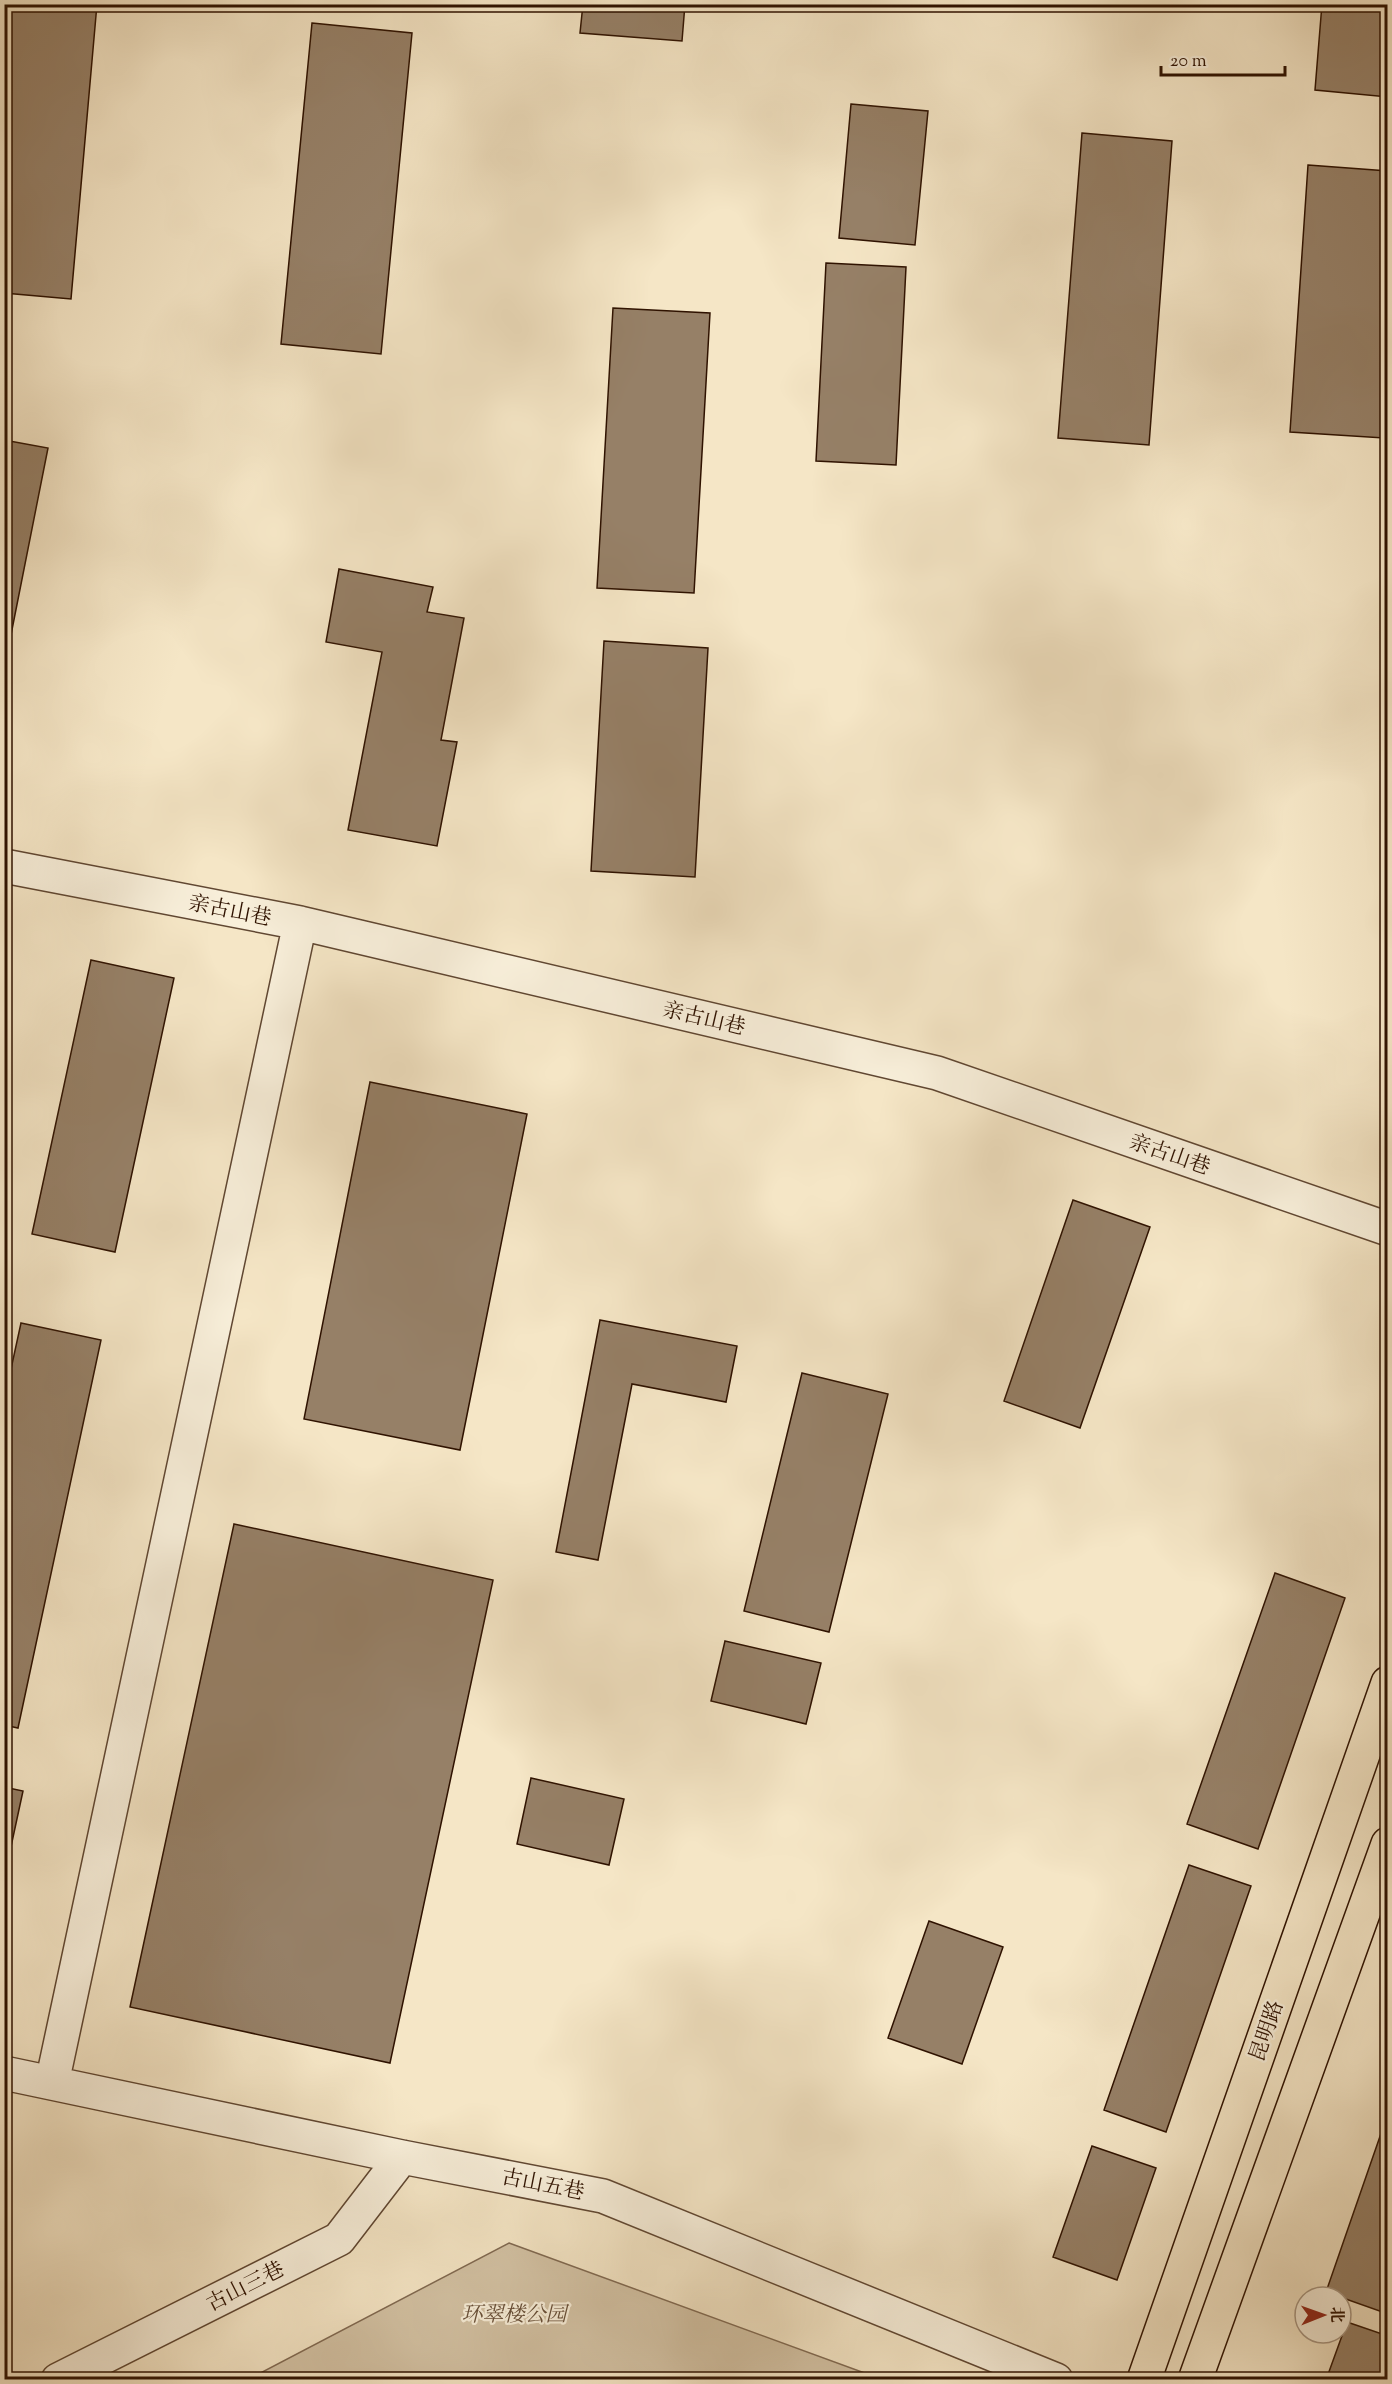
<svg xmlns="http://www.w3.org/2000/svg" width="1392" height="2384" font-family="'Sorts Mill Goudy','Noto Serif SC',serif">
<rect width="100%" height="100%" fill="#f5e6c6"/>
<filter id="stains"><feTurbulence type="fractalNoise" baseFrequency=".00333" numOctaves="4"/><feColorMatrix values="0 0 0 0 .2 0 0 0 0 .09 0 0 0 0 .02 0 0 0 .5 -.17"/></filter>
<radialGradient id="worn" r=".72"><stop offset=".6" stop-color="#630" stop-opacity="0"/><stop offset="1" stop-color="#630" stop-opacity=".3"/></radialGradient>
<path fill="#d3c2a4" stroke="#816a52" stroke-width="1.5" d="M509,2243L881,2379H249Z"/>
<path fill="#968067" stroke="#2f1200" stroke-width="1.5" d="M4,4H97L71,299L4,293Z
M583,4H685L682,41L580,33Z
M1322,4H1388V97L1315,90Z
M312,23L412,33L381,354L281,344Z
M851,104L928,111L915,245L839,238Z
M1082,133L1172,141L1149,445L1058,438Z
M1308,165L1388,171V381L1384,438L1290,432Z
M826,263L906,267L896,465L816,461Z
M613,308L710,313L694,593L597,588Z
M4,440L48,448L4,670Z
M339,569L433,587L427,612L464,618L441,740L457,742L437,846L348,830L382,652L326,642Z
M604,641L708,648L695,877L591,871Z
M91,960L174,978L115,1252L32,1234Z
M370,1082L527,1114L460,1450L304,1419Z
M1073,1200L1150,1227L1080,1428L1004,1401Z
M600,1320L737,1346L726,1402L632,1384L598,1560L556,1552Z
M21,1323L101,1340L18,1728L4,1725V1401Z
M802,1373L888,1394L829,1632L744,1611Z
M234,1524L493,1580L390,2063L130,2007Z
M1275,1573L1345,1598L1258,1849L1187,1824Z
M725,1641L821,1663L806,1724L711,1701Z
M531,1778L624,1799L609,1865L517,1844Z
M4,1787L23,1791L4,1879Z
M1189,1865L1251,1886L1166,2132L1104,2110Z
M929,1921L1003,1947L962,2064L888,2038Z
M1385,2122L1388,2123V2314L1326,2292Z
M1092,2146L1156,2168L1117,2280L1053,2257Z
M1347,2322L1388,2336V2380H1326Z"/>
<g fill="none" stroke-linecap="round" stroke-linejoin="round">
<defs>
<path id="minor" d="M4,866L300,923L937,1073L1388,1229
M4,2073L402,2157L603,2196L1056,2380
M52,2083L300,923
M58,2380L339,2239L402,2157"/>
<path id="primary" d="M1144,2380L1388,1683
M1195,2380L1388,1844"/>
</defs>
<use href="#minor" stroke="#604732" stroke-width="36"/>
<use href="#primary" stroke="#2f1200" stroke-width="36"/>
<use href="#minor" stroke="#f8efda" stroke-width="33"/>
<use href="#primary" stroke="#f5e6c6" stroke-width="33"/>
</g>
<g text-anchor="middle" stroke-width="4.5" stroke-linejoin="round" paint-order="stroke">
<g font-size="21" fill="#2f1200" stroke="#f8efda">
<text transform="translate(230 910) rotate(11)" y="7">亲古山巷</text>
<text transform="translate(704 1018) rotate(13)" y="7">亲古山巷</text>
<text transform="translate(1170 1154) rotate(19)" y="7">亲古山巷</text>
<text transform="translate(1266 2031) rotate(-71)" y="7">昆明路</text>
<text transform="translate(543 2184) rotate(11)" y="7">古山五巷</text>
<text transform="translate(245 2286) rotate(-27)" y="7">古山三巷</text>
</g>
<g font-size="21" font-style="italic" fill="#685039" stroke="#f8efda">
<text x="514" y="2321">环翠楼公园</text>
</g>
</g>
<rect width="1392" height="2384" fill="none" stroke="#f5e6c6" stroke-width="24"/>
<rect x="6" y="6" width="1380" height="2372" fill="none" stroke="#2f1200" stroke-width="3"/>
<rect x="12" y="12" width="1368" height="2360" fill="none" stroke="#2f1200" stroke-width="1.5"/>
<g transform="translate(1323 2315) rotate(89)"><circle r="28" fill="#f8efda" stroke="#a89783" stroke-width="1.5"/>
<path d="M0-4.5L10 22L0 15L-10 22Z" fill="#8f2418"/>
<text y="-9" font-size="16" font-weight="bold" text-anchor="middle" fill="#2f1200">北</text>
</g>
<path d="M1161 66v9h124v-9" fill="none" stroke="#2f1200" stroke-width="3"/>
<text x="1170" y="66" font-size="18" fill="#2f1200" stroke="#f8efda" stroke-width="4.5" paint-order="stroke">20 m</text>
<rect width="100%" height="100%" filter="url(#stains)"/>
<rect width="100%" height="100%" fill="url(#worn)"/>
</svg>
